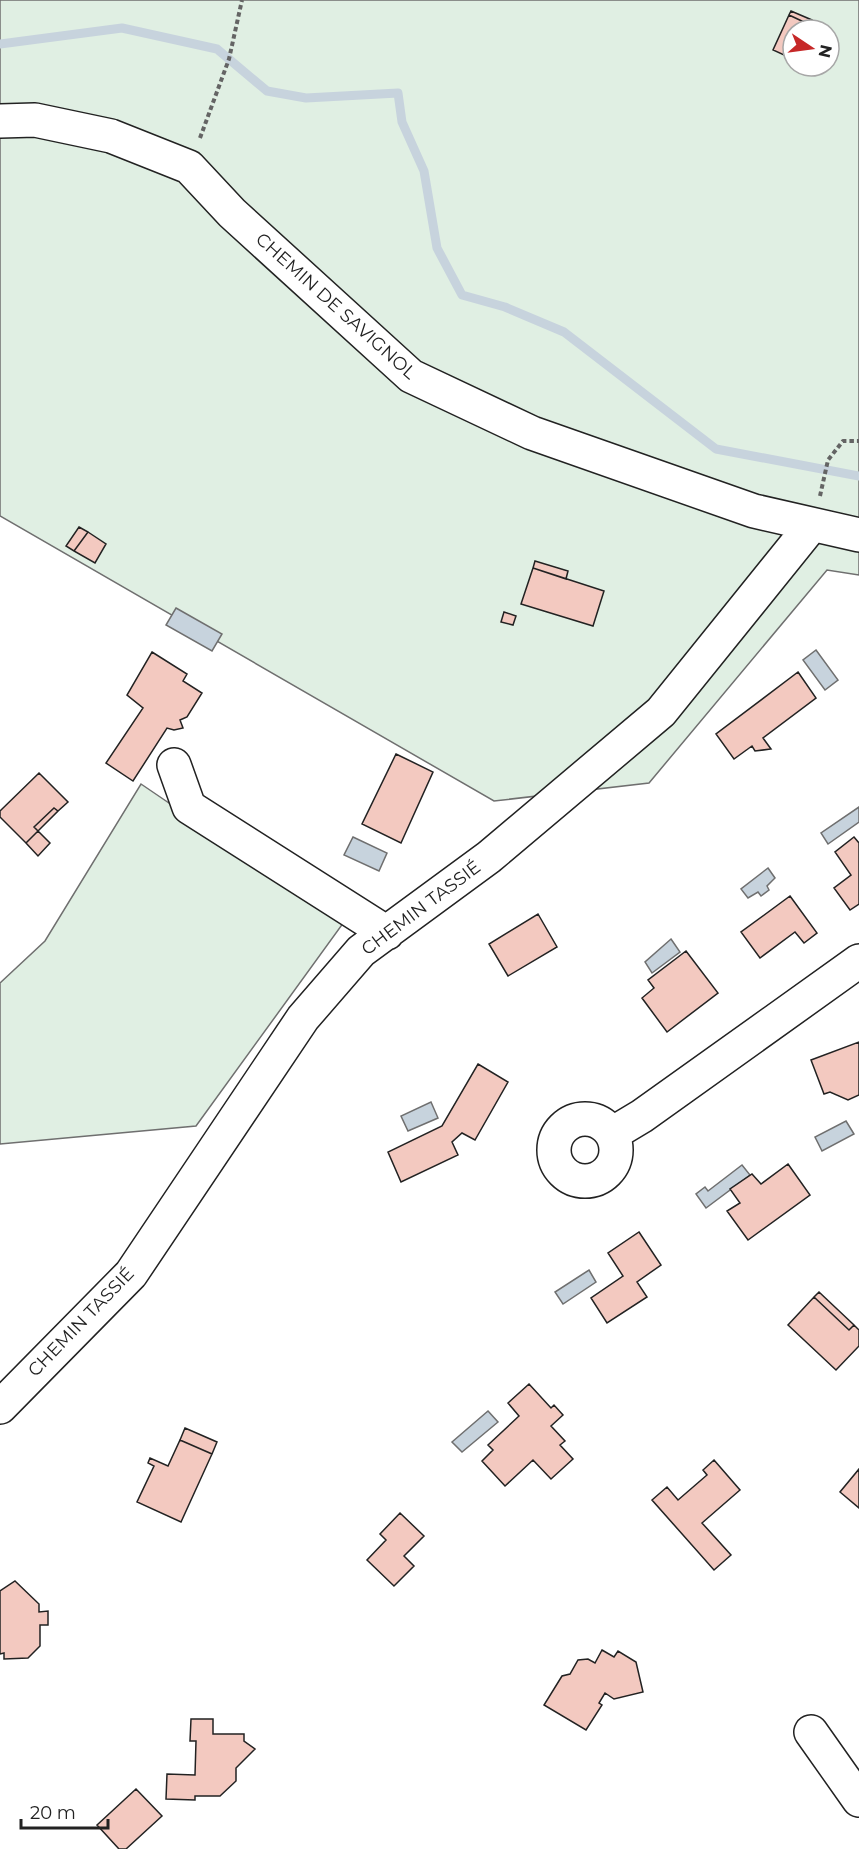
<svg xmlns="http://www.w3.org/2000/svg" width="859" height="1849" font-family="Montserrat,sans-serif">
<rect width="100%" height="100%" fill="#fff"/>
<path fill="#e0efe3" stroke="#6f6f6f" stroke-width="1.5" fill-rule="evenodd" d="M0,0H859V575L827,570L649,783L494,801L0,516ZM793,30H829V66H793Z
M141,784L344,922L196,1126L0,1144V983L45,941Z"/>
<path fill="#c7d3dd" stroke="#6f6f6f" stroke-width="1.5" d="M176,608L222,634L212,651L166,625Z
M816,650L838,680L825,690L803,660Z
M859,807V822L828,844L821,833Z
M353,837L387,853L379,871L344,855Z
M768,868L775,878L767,886L769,890L761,896L758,892L748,898L741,889Z
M671,939L680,952L652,973L645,962Z
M431,1102L438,1118L408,1131L401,1116Z
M846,1121L854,1134L822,1151L815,1137Z
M742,1165L750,1175L706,1208L696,1194L705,1187L708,1191Z
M589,1270L596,1282L563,1304L555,1292Z
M488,1411L498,1422L462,1452L452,1442Z"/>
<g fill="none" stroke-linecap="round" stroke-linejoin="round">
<path stroke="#c7d3dd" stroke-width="9" d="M0,44L122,28L217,49L267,91L306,98L398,93L402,122L424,171L437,248L462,295L505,307L564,332L716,449L859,476"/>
</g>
<path fill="#f3c9c0" stroke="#222" stroke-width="1.5" d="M791,11L812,20L810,25L789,15Z
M789,15L821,30H793V59L773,50Z
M79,527L88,532L74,551L66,546Z
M88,532L106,544L95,563L74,551Z
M535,561L568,571L566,579L533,568Z
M533,568L604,591L593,626L521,604Z
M504,612L516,616L513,625L501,622Z
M152,652L187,674L183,681L202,693L187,717L180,720L183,728L174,730L167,728L133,781L106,763L143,708L127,695Z
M798,672L816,698L763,738L771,749L755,751L752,746L734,759L716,734Z
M396,754L433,772L401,843L362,824Z
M39,773L68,802L58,811L54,808L34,827L38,831L26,843L0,817V811Z
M54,808L58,811L38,831L34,827Z
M38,831L50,843L38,856L26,843Z
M854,837L859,843V904L850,910L834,888L851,875L835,852Z
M790,896L817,933L804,943L795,932L760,958L741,932Z
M538,914L557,947L508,976L489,944Z
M686,951L718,993L667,1032L642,998L654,988L648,980Z
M859,1042V1095L848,1100L830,1092L824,1094L811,1060Z
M478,1064L508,1082L475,1140L462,1133L452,1142L458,1155L401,1182L388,1152L442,1126Z
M788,1164L810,1195L748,1240L727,1211L740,1203L730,1189L752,1174L761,1184Z
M639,1232L661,1265L637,1282L647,1297L607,1323L591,1298L623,1276L608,1253Z
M819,1292L854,1325L849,1330L814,1297Z
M814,1297L849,1330L854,1325L859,1330V1346L836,1370L788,1325Z
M529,1384L551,1408L554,1405L563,1415L551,1426L565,1441L560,1445L573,1459L551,1479L533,1460L505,1486L482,1461L493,1450L488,1445L519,1416L508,1403Z
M185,1428L217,1442L212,1454L180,1440Z
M180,1440L212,1454L181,1522L137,1502L154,1466L148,1463L150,1458L168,1466Z
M714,1460L740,1490L702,1523L731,1555L714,1570L652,1500L667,1487L678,1500L707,1475L703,1470Z
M859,1469V1508L840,1492Z
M400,1513L424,1536L404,1556L414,1566L394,1586L367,1560L386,1540L380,1534Z
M15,1581L39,1604V1612L48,1611V1625H40V1646L28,1658L4,1659V1653L0,1654V1591Z
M602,1650L614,1657L618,1651L636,1662L643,1692L614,1699L605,1693L599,1703L602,1705L586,1730L544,1705L562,1676L570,1674L578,1660L588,1659L595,1663Z
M191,1719H213V1734H244V1741L255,1749L236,1768V1781L220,1796H195V1800L166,1799L167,1774L195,1775L196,1741H190Z
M136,1789L162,1816L126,1849H119L97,1825Z"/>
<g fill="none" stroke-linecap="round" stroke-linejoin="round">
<defs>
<path id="minor" d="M0,121L35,120L111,136L189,167L232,213L411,376L532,433L754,511L859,535
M174,765L189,807L387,933
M554 1150a31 31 0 1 1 62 0a31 31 0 1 1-62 0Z
M612,1134L642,1116L859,961
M0,1407L131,1274L303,1018L361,951L489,857L661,712L811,526
M811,1732L859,1800"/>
</defs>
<use href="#minor" stroke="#222" stroke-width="36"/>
<path stroke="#646464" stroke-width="4" stroke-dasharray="4.5 3" stroke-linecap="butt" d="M200,138L229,59L242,0
M820,496L828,460L843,441H859"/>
<use href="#minor" stroke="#fff" stroke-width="33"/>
</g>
<g text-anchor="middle" stroke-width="4.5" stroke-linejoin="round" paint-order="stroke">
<g font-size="18" fill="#222" stroke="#fff">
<text transform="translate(336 306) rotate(42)" y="6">CHEMIN DE SAVIGNOL</text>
<text transform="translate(421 908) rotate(-37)" y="6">CHEMIN TASSIÉ</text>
<text transform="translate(81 1322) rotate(-46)" y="6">CHEMIN TASSIÉ</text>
</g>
</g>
<g transform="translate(811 48) rotate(103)"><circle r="28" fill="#ffffff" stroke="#a7a7a7" stroke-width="1.5"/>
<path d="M0-4.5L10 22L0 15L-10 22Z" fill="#c62828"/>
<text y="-9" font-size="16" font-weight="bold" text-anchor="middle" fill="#222222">N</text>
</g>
<path d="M21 1819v9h87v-9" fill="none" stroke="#222222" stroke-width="3"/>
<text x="30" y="1819" font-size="18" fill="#222222" stroke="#ffffff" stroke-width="4.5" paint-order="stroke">20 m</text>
</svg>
